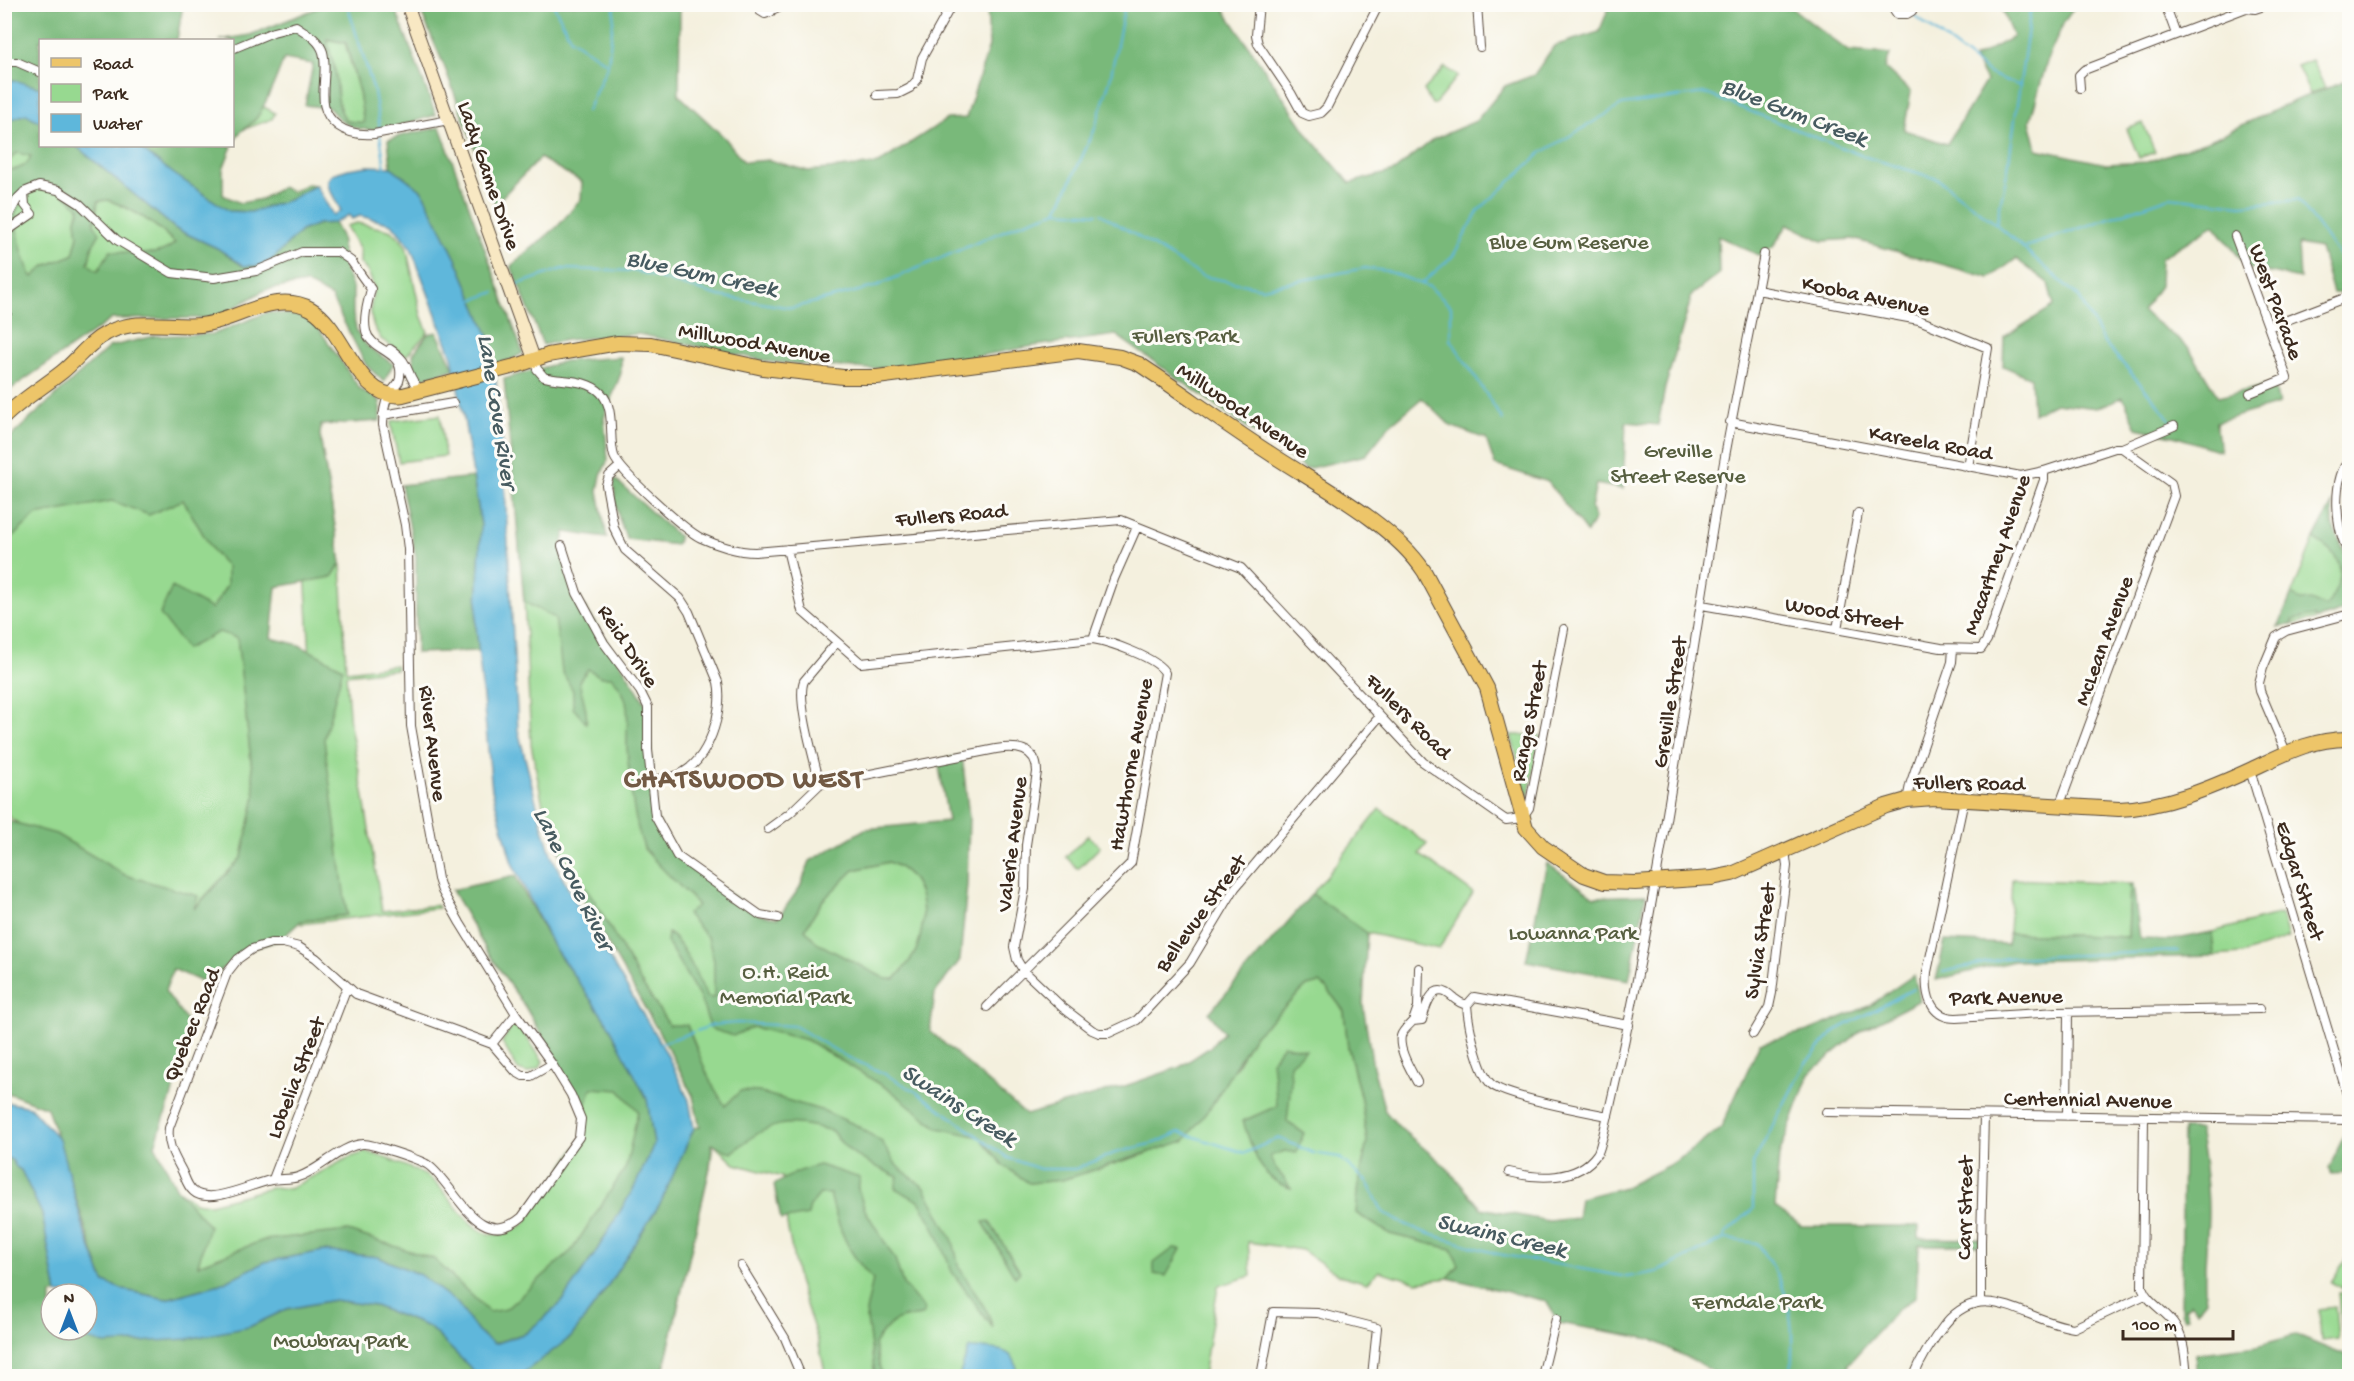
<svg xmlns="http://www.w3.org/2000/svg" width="2354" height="1381" font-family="'Gochi Hand',sans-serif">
<rect width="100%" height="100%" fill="#fdfcf7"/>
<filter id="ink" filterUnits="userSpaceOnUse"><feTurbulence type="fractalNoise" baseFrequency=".0167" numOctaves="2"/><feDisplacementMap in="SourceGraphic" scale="12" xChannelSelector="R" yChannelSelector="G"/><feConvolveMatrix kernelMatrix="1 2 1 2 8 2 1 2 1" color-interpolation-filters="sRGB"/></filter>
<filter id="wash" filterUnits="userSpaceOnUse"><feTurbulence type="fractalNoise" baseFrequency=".008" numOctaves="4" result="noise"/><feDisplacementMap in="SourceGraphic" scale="24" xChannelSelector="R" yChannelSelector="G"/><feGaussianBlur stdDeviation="1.35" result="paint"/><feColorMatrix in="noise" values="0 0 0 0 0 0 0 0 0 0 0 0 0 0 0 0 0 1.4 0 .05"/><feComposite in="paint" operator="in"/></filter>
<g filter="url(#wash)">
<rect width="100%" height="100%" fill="#f4f0de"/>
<path fill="#97d990" stroke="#698257" stroke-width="1.5" d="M326,39L345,43L359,92L364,123L346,121L341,111L335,92L336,78Z
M2312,60L2325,88L2310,94L2297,66Z
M1445,67L1458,76L1435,104H1432L1424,90Z
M264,107L275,113L272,119L245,129L244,122Z
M2143,123L2155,152L2139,158L2127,129Z
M16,153L31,155C28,166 20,169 10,171L8,162Z
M31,186L58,190L80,204L76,220L78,236L73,255L45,266L33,277C25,270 12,221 16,210C19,202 26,194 31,186Z
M108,200C133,209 156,224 175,243C159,259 131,253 110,251L99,272L88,265L92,247L100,233L94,224L98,201Z
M357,223L389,230L397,235L406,246L421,315L428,332L406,356L381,339L374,327L370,313L374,287L368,272L360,263V250L346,226Z
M440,415L445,456L399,462L391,424L392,421Z
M320,436L341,563L346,671L396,665L397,669L346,675L350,726L363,792L382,911L437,905L439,908L301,924L300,921L347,915L311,675L305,569Z
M231,464L234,608L255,796L242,857L192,910L31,832L5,814V489Z
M2332,504L2333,527L2349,559V605C2332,621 2301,620 2278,628L2314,539Z
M523,577L621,688L629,707L627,745L631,789L644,849L698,905L753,1027L807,1040L890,1090L938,1127L980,1137L1003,1165L1029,1183L1062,1180L1149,1153L1236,1067L1253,1037L1307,986L1320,983L1329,991L1344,1011L1348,1047L1361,1099L1367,1141L1359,1183L1356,1213L1390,1234L1452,1249L1459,1265L1448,1278L1417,1282L1379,1271L1367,1283L1339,1275L1302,1250L1248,1242L1251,1276L1218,1286L1203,1376H826L818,1341L798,1281L787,1225L782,1177L735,1164L713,1144L710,1167L662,1376H519L661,1202L694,1128L700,1127L693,1096L649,1012L591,915L556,845L542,801L531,744Z
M1511,735H1540L1528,798Z
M1380,809L1427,844L1419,854L1473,893L1439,949L1367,933L1312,894Z
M1088,835L1100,847L1078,869L1066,857Z
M889,862C926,876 928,915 917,949C913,960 902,970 895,979L886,980L817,943L805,929L823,900L854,870Z
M515,876L553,946L608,1024L654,1144L526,1333L323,1251L265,1262L166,1299L177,1189L195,1202L210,1204L274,1187L289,1189L348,1158L366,1152C380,1155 420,1171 431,1179C461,1204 478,1259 525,1223L582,1138L584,1108L526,1008L487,951L452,890Z
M2012,879L2130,884L2128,937L2009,933Z
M2281,914L2288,938L2242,954L2214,956L2212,932Z
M518,1025L543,1061L540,1068L527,1073L518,1070L502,1042L512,1026Z
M2346,1259L2349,1262V1277L2342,1289L2331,1282Z
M2349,1292V1325L2341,1326L2338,1293Z
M2335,1307L2338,1339L2321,1341L2319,1309Z"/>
<path fill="#79b97a" stroke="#5a724c" stroke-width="1.5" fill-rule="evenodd" d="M5,5H183L177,40H40V88L14,80L5,82Z
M325,5H394L436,115C409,122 369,140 343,122C338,119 333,112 329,108L305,105L313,64L284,59C276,78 269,98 258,116C250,128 238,129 233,144L232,40H219L250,35ZM327,39L346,43L359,92L364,123L346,121C335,103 339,95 336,76C334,63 329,51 327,39Z
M418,5H680L679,95L725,138L744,162L769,160L808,171L878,164L947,119L966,118L989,46L987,5H1221L1309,136L1350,183L1394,171L1434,139L1476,121L1505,86L1534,75L1554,46L1599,32L1610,5H1788L1848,51L1890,54L1885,68L1911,92L1904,130L1947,144L1986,81L1974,58L2013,37L2000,5H2076L2064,22L2048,58L2030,121L2037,149L2106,164L2147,162L2210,140L2296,100L2349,80V294L2333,293L2320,248L2298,244L2300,279L2248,268L2214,225L2161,258L2160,286L2142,311L2189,348L2218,397L2274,384L2279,404L2216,422L2220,451L2177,437L2137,428L2123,397L2097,408L2055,403L2033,414L2031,378L2003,366L2004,337L2054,306L2048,283L2016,259L1990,278L1853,239L1822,241L1788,224L1773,247L1760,256L1718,236L1719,274L1692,295L1665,388L1658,425L1626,422L1623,489L1596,484L1591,509L1595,518L1587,533L1548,482L1495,465L1486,439L1451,426L1422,398L1389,426L1366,455L1306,469L1116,335L1034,346L940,363L870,369L772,362L638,334L566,340L543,345L511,266L558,226L581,199L582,182L540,158L495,204L445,68Z
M26,114L40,122V146H76L176,229L217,248L243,266H261L273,259L301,231L318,224L334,223L341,236L345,269L353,290V315L357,332L367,346L393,364L384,382L366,365L331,297L306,283L265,290L216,318L112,319L5,393V122ZM16,153L31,156C28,166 20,169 10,170L8,162ZM31,186L58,190L80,208L76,220L78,236L73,255L45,266L33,277C26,270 13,222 16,212C18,203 27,194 31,186ZM108,200C133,209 156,224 175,243C159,259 131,253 110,251L98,271L88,264L92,247L100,233L94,224L98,201Z
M440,127L523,353L511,360L494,364L492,344L457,261L422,191L391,167L388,140C405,133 423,132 440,127Z
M137,146H232L223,169V195L240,203L262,199L282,187L292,192L307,184L316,185L289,200L251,212L229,211L174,174Z
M268,312L311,317L360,389L380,401V421L321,425L320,436L341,563L332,577L276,587L271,638L299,645L343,668L324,739L347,915L301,921L280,940L248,950L216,973L200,981L173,969L165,991L191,1027L178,1077L155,1145L177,1189L209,1226L198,1265L264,1240L348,1231L434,1259L489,1312L506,1309L572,1250L626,1167L638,1111L619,1090L592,1088L584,1108L526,1008L487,951L452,890L515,876L553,946L608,1024L647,1099L654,1144L634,1188L594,1255L559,1305L526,1333L493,1344L478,1332L458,1304L420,1275L378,1257L323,1251L265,1262L220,1284L166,1299L125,1290L104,1282C82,1225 68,1166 47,1108L11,1094L5,1095V820L56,834L125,875L198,896L194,909L242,857L255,796L237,638L219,632L186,649L160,614L172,587L212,609L227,585V567L213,551L183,500L149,515L112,501L36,515L5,544L4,445L7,440L109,347L155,336L214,334Z
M437,332L454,369L421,379C412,373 414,363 413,354L428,334Z
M621,357V373L604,418L608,460L601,475L598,491L607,538L565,532L562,546L577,594L648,707L655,816L677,856L760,915L778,918L800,887L810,861L865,829L948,821L938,760L962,755L969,818L967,885L960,960L935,993L930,1031L1026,1115L1125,1086L1180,1067L1209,1048L1224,1032L1209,1013L1312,894L1367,933L1363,1005L1373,1067L1385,1111L1400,1128L1445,1166L1481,1208L1548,1221L1577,1218L1580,1198L1625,1187L1675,1162L1721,1128L1760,1043L1808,1031L1869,1006L1914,975L1920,1000L1862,1030L1809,1074L1779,1155L1775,1207L1802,1226H1919V1238L1981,1239V1245H1919L1916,1296L1897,1310L1848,1364L1849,1376H1722L1651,1339L1559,1323L1546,1301L1448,1278L1459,1265L1452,1249L1390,1234L1356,1213L1359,1183L1367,1141L1361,1099L1348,1047L1344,1011L1329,991L1320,983L1307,986L1253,1037L1212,1105L1184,1141L1062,1180L1029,1183L1003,1165L980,1137L938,1128L890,1090L807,1040L753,1027L733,1036L711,1029L700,998L667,942L668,933C685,944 698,979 707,997L714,998V961L708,938L687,914L698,905C688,893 648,857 644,847C633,822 629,775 627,747C626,717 634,702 612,677H601L588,669L579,681C581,693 589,712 586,723L573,708V691L562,671L555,618L524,602L504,379L565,361ZM889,862C926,876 928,915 917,948C913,960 902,970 895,979H886L817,943L805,929L823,900L854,870Z
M473,477L481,525L476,626L479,651L416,653V557L401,485Z
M614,478L679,537L676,545L627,539C618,521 614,499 614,478Z
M2332,504L2333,527L2349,562V605C2340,614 2327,617 2315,619L2314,616L2292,620L2293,623L2278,628L2292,593L2300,601L2311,600L2326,607C2345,579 2348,557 2314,539Z
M556,845L595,901L642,984L669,1025H687L710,1081L725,1106L740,1091L759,1092L824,1111L856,1125L882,1142L897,1166L925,1188L953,1241L959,1267L988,1313L993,1328L952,1272L935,1229L919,1201L895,1188L898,1177C873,1165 848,1156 832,1131C786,1118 769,1121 732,1153L712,1144L710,1167L662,1376H519L571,1337L600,1298L661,1202L694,1128L700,1127L693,1096L672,1055L591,915Z
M1547,863L1594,897L1646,895L1629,980L1526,961Z
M2130,884H2133L2140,939L2172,940L2212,932L2214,956L2014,961L1936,980L1945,941L2007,944L2009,933L2128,937Z
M1283,1045L1306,1050L1290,1064L1291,1083L1287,1122L1304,1133L1296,1153L1285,1151L1270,1156L1273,1164L1291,1188C1259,1180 1252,1148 1243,1121L1277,1106L1272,1060Z
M2183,1129H2199C2204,1157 2208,1184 2208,1212C2208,1242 2202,1271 2206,1300L2197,1311L2191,1303L2185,1308L2188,1316L2184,1318L2181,1312Z
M2346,1132H2349V1173L2332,1174L2328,1169Z
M4,1157L12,1160L16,1167L21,1170L42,1214L57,1294H51V1330H68L70,1336L249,1327L287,1309L334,1300L375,1306L429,1327L479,1376H5Z
M819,1165L860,1178L858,1189L865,1210L895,1259L903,1284L925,1310L922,1315C893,1319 891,1320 874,1344L882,1376H875L866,1312L873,1279C848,1255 838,1227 830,1194H820L810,1206L808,1215L781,1220L774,1185C789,1175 801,1169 819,1165Z
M989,1221L1020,1272L1015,1277L983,1222Z
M1174,1248L1181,1249L1166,1276L1154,1274V1263Z
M2295,1335L2349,1357V1376H2197L2195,1354L2256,1346Z"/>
<path fill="#5eb7db" stroke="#4c707c" stroke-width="1.5" d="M14,80L40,88V122L26,114L5,122V82Z
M76,146H137L174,174L229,211L251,212L289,200L316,185L333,215L341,211L328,186V180L332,174L348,169L368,166L391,167L422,191L457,261L492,344L503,450L518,730L542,825L552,857L572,896L667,1054L689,1100L694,1128L661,1202L600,1298L571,1337L519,1376H479L429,1327L375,1306L334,1300L287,1309L249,1327L188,1339L105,1344L70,1335L68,1330H87V1294H57L42,1214L21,1170L16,1167L12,1160L5,1157V1102L30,1107L59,1139L85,1233L104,1282L124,1290L166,1299L220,1284L265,1262L323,1251L378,1257L420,1275L458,1304L478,1332L494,1344L526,1333L559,1305L594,1255L634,1188L654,1144L647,1099L608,1024L553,946L512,863L492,790L476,626L481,525L464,419L452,357L411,248L392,224L360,216L352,219L349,215L334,223L318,224L301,231L273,259L261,266H244L217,248L176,229Z
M969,1348C991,1349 1019,1345 1017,1376H959Z"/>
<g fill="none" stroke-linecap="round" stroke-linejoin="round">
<path stroke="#5eb7db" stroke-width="2" d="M347,4L374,91L380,129
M553,4L571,39L608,64
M1911,13L1990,74L2020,86
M587,111L608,64L615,4
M380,135L385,168
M1057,211L1094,131L1110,80L1125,4
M1101,214L1202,276L1262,288L1365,268L1387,271L1430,287L1451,307V340L1503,420
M1996,224L2008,168L2030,14L2033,4
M2023,248L2170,197L2241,205L2298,200L2342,259
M1421,284L1453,256L1479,210L1541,153L1622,105L1704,93L1863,156L1938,179L1996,224L2079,297L2103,341L2159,405L2173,424
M513,286L562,269L637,271L719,296L792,308L874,287L1022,223L1057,211L1097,214
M473,300L495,292
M1943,972L2006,958L2178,951
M697,1031L712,1025L738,1023L795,1026L845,1056L885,1074L918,1093L1008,1158L1040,1169H1075L1115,1153L1158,1142L1179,1132L1245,1153L1279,1138L1313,1153L1339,1157L1367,1182L1383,1212L1398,1221L1426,1233L1498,1254L1627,1277L1657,1272L1724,1239L1726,1233L1753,1209V1163L1805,1064L1835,1031L1913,989
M659,1044L693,1032
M1725,1239L1757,1243C1765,1256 1775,1269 1781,1283C1794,1313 1793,1345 1791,1376"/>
</g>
</g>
<g filter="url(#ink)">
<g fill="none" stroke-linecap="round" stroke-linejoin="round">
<defs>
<path id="minor" d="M759,4L760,11L765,14L771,12L773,4
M1259,4L1256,35L1258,44L1291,93L1302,113L1309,116L1321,113L1327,107L1379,4
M1477,4L1480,47
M1890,4L1897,14H1907L1912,11L1915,4
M2165,4L2176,34
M2246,8L2255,9L2270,4
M772,10L785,4
M232,49L273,32L296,26C306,33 319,39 323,52C330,78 312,107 338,126C349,134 361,135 374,134L449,120
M4,62H17L40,72
M2080,88L2079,75L2084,70L2246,8L2248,4
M877,95L898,94L910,88L917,80L922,58L952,4
M7,231L32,214L25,205L24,192
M4,236L10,213L18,198L24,192L39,186L58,190L80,204L117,240L172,273L214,278L256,271L302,252H338L351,261L371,289C368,302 363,317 366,331C370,349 398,351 400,369C402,387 393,385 388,397C384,405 383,416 383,425L405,525L408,549L411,726L438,879L442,891L460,923L516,1014L552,1064L571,1095L581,1119L579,1137L522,1217C478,1254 455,1184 428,1165C421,1160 370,1143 363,1144C341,1145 319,1171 298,1177C290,1180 280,1178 271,1180C251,1184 209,1206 193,1191C187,1186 185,1177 182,1171C174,1156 167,1145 169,1128L227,973L238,959L252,949L271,943H283L299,947L316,958L356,994L492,1044L516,1072L523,1076H531L552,1064
M2235,236L2287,378L2250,393
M4,276L7,287V313L4,316
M1757,290L1919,320L1988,348L1968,467
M2269,327L2350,296
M390,349C413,364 404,374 420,390
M534,359L537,369L544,377C562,382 586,378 601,393C616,409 608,437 614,456C620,472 685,530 701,538C716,545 738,552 755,552L1121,520L1241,568L1423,762L1506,820L1522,818L1529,808L1564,629
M383,415L453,403
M1730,422L2021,476L2044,471L2115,448H2122L2174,426
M2350,458C2331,481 2335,530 2350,555
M619,467L609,476L606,485L614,528L625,550L680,598L689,612L718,682C724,711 709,762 678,775C670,778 659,779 650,780
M562,546L577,593L604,643L640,691L648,707V750L655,816L677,856L760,915L778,918
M787,549L802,611L861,663L1093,639C1110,642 1158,658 1165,673L1131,863L987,1007
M1702,605L1941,648L1981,649L1987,640L2044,480V471
M1837,629L1858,513
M1093,639L1114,579L1137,527
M2286,752L2260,691L2259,683L2263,668L2276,637L2286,631L2350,614
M2250,770L2350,1104
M820,784C815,762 796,700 804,681L836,643
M1907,800L1910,785L1952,662L1953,649
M1964,800L1927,972C1925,994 1930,1018 1956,1018L2057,1012L2260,1009
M2060,804L2174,496L2171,483L2122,448
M768,829L790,813L820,784L996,749C1015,746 1037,747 1037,772L1026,845L1025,889L1014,947L1017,960L1023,970L1062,1007L1092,1030L1099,1033H1109L1137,1020L1190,963L1235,888L1380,716
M1413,1021L1418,1007L1419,968
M1753,1034L1769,1007L1772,993L1787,866L1785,850
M492,1044L516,1014
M1417,1082C1411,1070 1398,1050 1401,1036C1402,1031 1409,1025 1413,1021L1422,1020C1425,1010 1430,984 1447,993C1455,998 1455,1002 1467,1005
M1826,1112L2350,1120
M1608,1116C1587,1112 1503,1096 1491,1084C1478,1072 1468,1023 1467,1005L1474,997L1629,1025
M2067,1116L2068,1012
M2144,1117L2142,1287C2147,1302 2163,1309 2173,1322C2185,1338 2185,1357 2187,1376
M1509,1172C1537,1179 1577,1182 1597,1154C1600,1150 1601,1142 1603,1136C1653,929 1682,718 1716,508C1730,423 1748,339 1764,254
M273,1179L347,987
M741,1266L785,1338L801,1376
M1981,1300V1242L1984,1115
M1261,1376L1273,1312L1318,1313L1377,1328L1372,1376
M1542,1376L1556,1319
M1914,1376C1922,1356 1932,1341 1945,1324C1985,1276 2026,1322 2074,1328L2145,1295"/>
<path id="secondary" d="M407,4L534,359"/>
<path id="primary" d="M4,417C21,400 43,387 62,372C77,360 89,342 107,333C137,317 169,328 201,325C237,321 275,289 311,309C345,328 357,402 403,395L519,365L548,355L618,343L651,344L763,368L843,377H877L1078,351L1120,357L1139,364L1157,376C1195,402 1232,429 1271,454C1318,485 1392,523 1424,571L1487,688L1526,828L1543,847L1584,875L1604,882L1635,883L1712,878L1732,874L1886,806L1907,800L1934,798L2119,809C2166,807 2211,788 2252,769C2284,754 2313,738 2350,739"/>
</defs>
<use href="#minor" stroke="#57483b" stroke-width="10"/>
<use href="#secondary" stroke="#57483b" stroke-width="14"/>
<use href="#primary" stroke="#57483b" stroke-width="16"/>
<use href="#minor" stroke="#fff" stroke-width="8"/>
<use href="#secondary" stroke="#f8e8c3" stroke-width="12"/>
<use href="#primary" stroke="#edc569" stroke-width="14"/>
</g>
</g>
<g text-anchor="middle" stroke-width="6" stroke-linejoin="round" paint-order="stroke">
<g font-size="22" fill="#3b2a1e" stroke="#fdfcf7">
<text transform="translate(491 175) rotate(71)" y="8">Lady Game Drive</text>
<text transform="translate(1866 294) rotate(12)" y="8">Kooba Avenue</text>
<text transform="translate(2278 301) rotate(70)" y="8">West Parade</text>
<text transform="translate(755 341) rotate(10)" y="8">Millwood Avenue</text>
<text transform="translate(1244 409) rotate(34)" y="8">Millwood Avenue</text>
<text transform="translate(1931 441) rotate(10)" y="8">Kareela Road</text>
<text transform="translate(951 513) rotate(-5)" y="8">Fullers Road</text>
<text transform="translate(1995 554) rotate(-71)" y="8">Macartney Avenue</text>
<text transform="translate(1844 612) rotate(10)" y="8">Wood Street</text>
<text transform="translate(2102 640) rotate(-70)" y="8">McLean Avenue</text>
<text transform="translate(630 645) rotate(57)" y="8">Reid Drive</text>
<text transform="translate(1668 702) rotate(-81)" y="8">Greville Street</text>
<text transform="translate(1410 715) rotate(45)" y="8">Fullers Road</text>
<text transform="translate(1527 721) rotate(-79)" y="8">Range Street</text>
<text transform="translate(435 743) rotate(83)" y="8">River Avenue</text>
<text transform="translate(1129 764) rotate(-80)" y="8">Hawthorne Avenue</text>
<text transform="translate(1969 781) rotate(1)" y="8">Fullers Road</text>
<text transform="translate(1010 844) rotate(-83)" y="8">Valerie Avenue</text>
<text transform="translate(2302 880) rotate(73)" y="8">Edgar Street</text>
<text transform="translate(1199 912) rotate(-54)" y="8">Bellevue Street</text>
<text transform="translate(1758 941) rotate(-81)" y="8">Sylvia Street</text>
<text transform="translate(2006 995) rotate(-1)" y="8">Park Avenue</text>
<text transform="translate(190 1024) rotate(-68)" y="8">Quebec Road</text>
<text transform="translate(294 1077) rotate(-69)" y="8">Lobelia Street</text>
<text transform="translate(2088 1098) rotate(1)" y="8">Centennial Avenue</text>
<text transform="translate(1963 1208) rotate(-89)" y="8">Carr Street</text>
</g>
<g font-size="22" fill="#575f40" stroke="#fdfcf7">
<text x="1569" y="248">Blue Gum Reserve</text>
<text x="1185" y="342">Fullers Park</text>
<text x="1678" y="457">Greville<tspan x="1678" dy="25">Street Reserve</tspan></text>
<text x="1573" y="939">Lowanna Park</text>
<text x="785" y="978">O.H. Reid<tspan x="785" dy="25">Memorial Park</tspan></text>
<text x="1757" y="1308">Ferndale Park</text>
<text x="340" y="1347">Mowbray Park</text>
</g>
<g font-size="24" font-style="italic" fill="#475b60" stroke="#fdfcf7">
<text transform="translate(1795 111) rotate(21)" y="8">Blue Gum Creek</text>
<text transform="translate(702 272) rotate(12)" y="8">Blue Gum Creek</text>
<text transform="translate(499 411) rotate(81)" y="8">Lane Cove River</text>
<text transform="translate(575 878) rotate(64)" y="8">Lane Cove River</text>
<text transform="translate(960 1104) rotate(33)" y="8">Swains Creek</text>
<text transform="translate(1502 1234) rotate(13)" y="8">Swains Creek</text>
</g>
<g font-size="28" font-weight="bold" letter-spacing="1.5" fill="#725a44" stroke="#fdfcf7">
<text x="744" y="787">CHATSWOOD WEST</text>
</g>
</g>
<rect width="2354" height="1381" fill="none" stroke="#fdfcf7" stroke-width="24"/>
<rect x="39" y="39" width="195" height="108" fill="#fdfcf7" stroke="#afa8a0" stroke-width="1.5"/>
<rect x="51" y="58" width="30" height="9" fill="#edc569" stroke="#afa8a0" stroke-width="1.5"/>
<text x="93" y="69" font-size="18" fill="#3b2a1e">Road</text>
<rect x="51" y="84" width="30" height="18" fill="#97d990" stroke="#afa8a0" stroke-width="1.5"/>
<text x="93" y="99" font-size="18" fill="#3b2a1e">Park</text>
<rect x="51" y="114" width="30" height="18" fill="#5eb7db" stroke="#afa8a0" stroke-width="1.5"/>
<text x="93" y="129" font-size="18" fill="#3b2a1e">Water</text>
<g transform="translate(69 1312)"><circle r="28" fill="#fdfcf7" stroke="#afa8a0" stroke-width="1.5"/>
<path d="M0-4.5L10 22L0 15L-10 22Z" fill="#1f6fb2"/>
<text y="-9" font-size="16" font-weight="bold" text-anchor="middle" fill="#3b2a1e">N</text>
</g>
<path d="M2123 1330v9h110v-9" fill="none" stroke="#3b2a1e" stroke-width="3"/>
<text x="2132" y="1330" font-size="18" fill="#3b2a1e" stroke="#fdfcf7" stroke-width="4.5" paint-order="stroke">100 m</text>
</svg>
